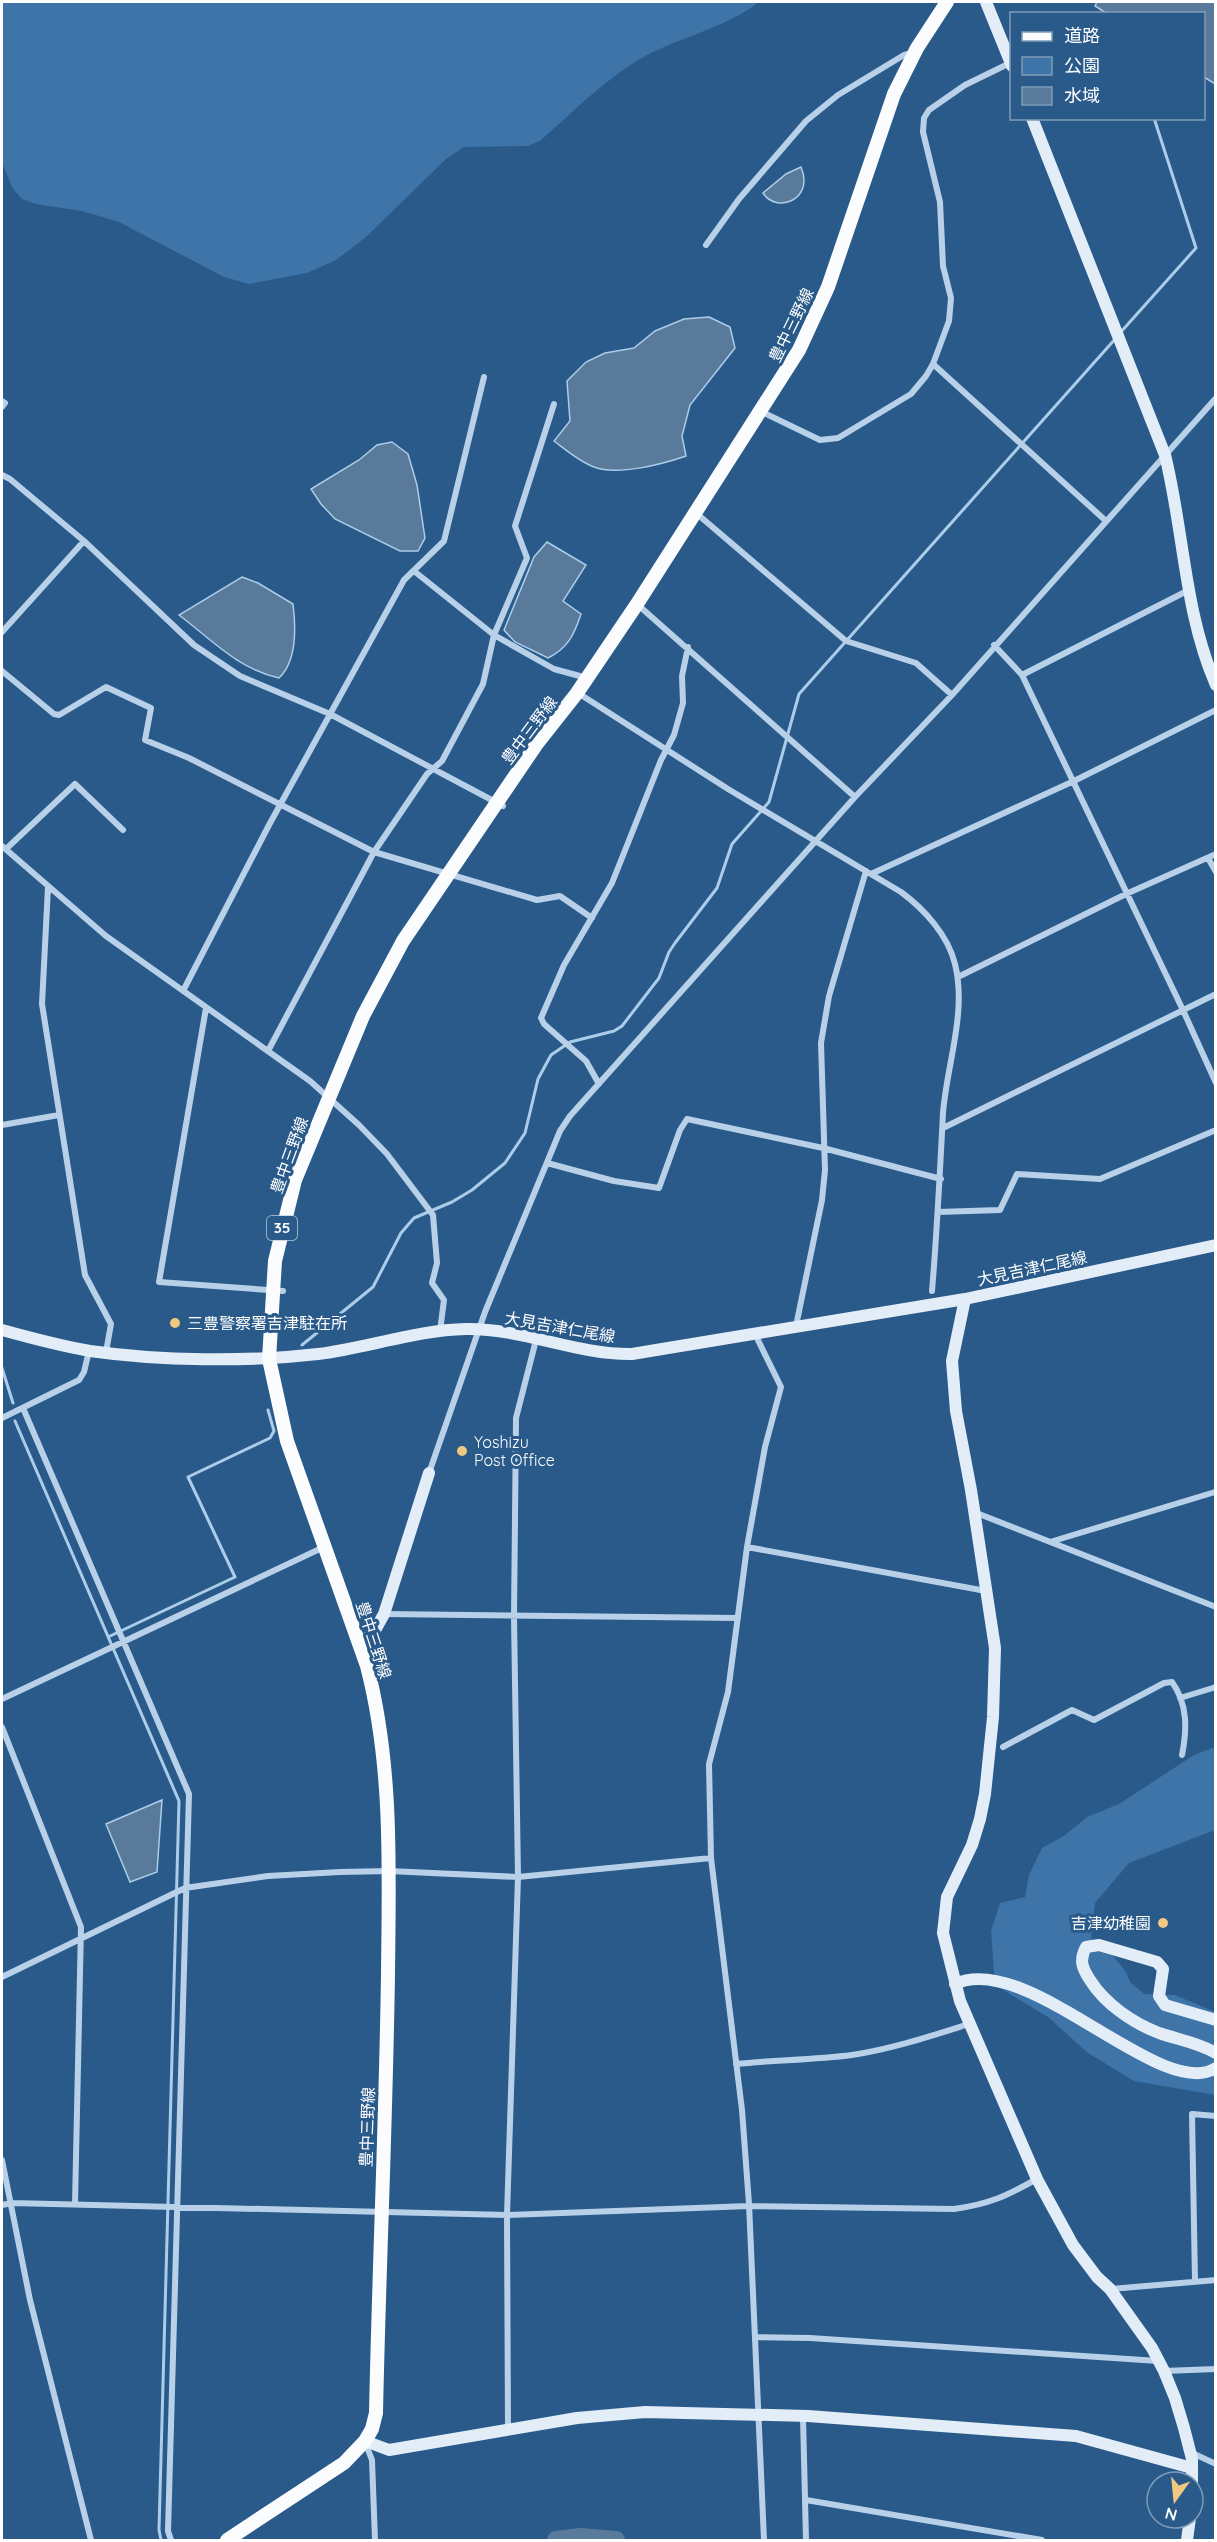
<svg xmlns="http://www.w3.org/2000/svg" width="1217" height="2542" font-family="Quicksand,'Noto Sans JP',sans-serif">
<rect width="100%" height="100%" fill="#295a8a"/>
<path fill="#3e74a7" d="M2,2H759C724,29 678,37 640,59C603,81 572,113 540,141L528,146L464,147L446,159L366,237L336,260L307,273L249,284L224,277L119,222L82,211L36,204L22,199L13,189L2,163Z
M1215,1747V1830L1129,1863L1095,1903L1091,1938L1114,1957L1126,1972L1130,1982L1144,1994L1175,1995L1215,2012V2095L1134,2081L1088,2053L1048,2017L995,1985L991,1931L1000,1903L1025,1897L1029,1875L1042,1848L1064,1836L1087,1817L1119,1804L1194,1755Z"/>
<path fill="#5a7a9b" stroke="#accde9" stroke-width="1.5" d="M1097,2H1215V84L1204,77V14L1106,13L1095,6Z
M801,167C815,200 776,214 763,193L786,174Z
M709,317L730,327L735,348L690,405L682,436L686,456C663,464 618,476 594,467C580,462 566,450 554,441L570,421L567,381L586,362L605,353L634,348L655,331L684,319Z
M392,442L408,454L417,485L425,538L418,551H400L335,519L321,504L311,489L359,460L377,445Z
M547,542L586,565L563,601L581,614C574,635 568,648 548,658L515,642L504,630L534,557Z
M242,577L258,583L293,604C296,628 297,661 279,678C238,669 211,639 179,615Z
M162,1800L157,1872L130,1882L106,1824Z"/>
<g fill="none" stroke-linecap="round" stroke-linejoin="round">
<path stroke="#accde9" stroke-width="3" d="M1120,333L1196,248L1154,118
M302,1345L373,1287L401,1233L414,1218L452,1202L472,1190L505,1163L525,1133L538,1079L551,1055L570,1042L614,1031L622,1026L659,978L669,952L675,943L717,888L732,844L769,802L799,694L1116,338
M2,1368L13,1403
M15,1421L179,1801L159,2530L161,2540
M108,1637L235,1577L188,1477L270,1438L274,1431L268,1410"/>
<path stroke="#5a7a9b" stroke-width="18" d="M556,2540L580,2537L616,2540"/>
<path stroke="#b8d1e9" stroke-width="6" d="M706,245L739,199L806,121L838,95L904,55L912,53
M933,364L1106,521
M2,401L5,403L2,407
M762,412L820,440L838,438L911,394L926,376L933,364L949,321L951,298L943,266L940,202L923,132L924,118L929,110L965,85L1010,63
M2,475L10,479L84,541L194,645L240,676L330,714L503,806
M696,513L846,641L916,663L952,695
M414,571L494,635L554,669L587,678
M638,605L855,797
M2,632L84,541
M994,645L1022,675L1182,1008L1216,1083
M2,671L54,714L59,715L106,687L151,708L145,740L189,758L374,852L537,900L560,896L592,918
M1022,675L1189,590
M578,693L728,789L901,892C924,909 948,935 955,964C967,1013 947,1063 943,1113C940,1172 937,1232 932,1291
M2,846L106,936L310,1081L359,1125L387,1154L433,1215L437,1263L432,1283L444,1300L440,1331
M6,849L75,784L123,830
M1208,858L1216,872
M871,874L1074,781L1216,710
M48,887L42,1004L85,1275L111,1324L106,1352
M958,977L1126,894L1216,854
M183,991L269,825L404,580L444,541L484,377
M206,1008L159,1282L283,1291
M268,1051L374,852L427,774L442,761L483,684L494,635L527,558L515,526L554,404
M599,1084L586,1061L544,1024L541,1018L564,965L612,883L661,760L674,735L683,703L682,676L688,647
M2,1125L59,1115
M943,1128L1216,994
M547,1163L614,1181L659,1188L680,1130L687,1119L823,1148L941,1179
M938,1212L1000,1210L1017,1174L1100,1179L1216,1130
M796,1326L822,1200L825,1170L821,1043L829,996L866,871
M755,1334L781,1387L765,1447L747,1547L728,1692L709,1764L711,1858L742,2110L749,2204L764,2540
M23,1408L189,1794L168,2531L171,2540
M2,1418L79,1380L84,1372L89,1351
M429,1473L485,1312L560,1131L570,1116L855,797L952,695L1216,398
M974,1512L1216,1607
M1050,1542L1215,1492
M747,1547L986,1591
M384,1614L738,1618
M1180,1698L1216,1687
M2,1699L324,1547
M2,1727L81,1927L75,2204
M1003,1747L1072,1710L1094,1720L1164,1683L1172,1682C1188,1704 1187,1730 1182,1755
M2,1977L185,1888L268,1876L340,1872L389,1871L518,1877L711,1858
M736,2064C775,2060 813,2060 852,2055C892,2049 931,2036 969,2024
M2,2160L30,2300L91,2540
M2,2205L12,2203L507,2215L749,2206L954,2209C990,2204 1006,2196 1037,2179
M1195,2281L1192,2114L1216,2116
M1111,2289L1216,2280
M755,2337L810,2338L1158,2361
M1164,2371L1216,2369
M803,2417L806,2540
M508,2429L507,2215L518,1877L514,1617L516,1418L536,1340
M365,2442L372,2460L375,2540
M1190,2452L1216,2464
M806,2500L1042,2540"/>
<path stroke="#e2edf8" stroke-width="12" d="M986,2L1012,66
M1032,118L1165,455C1184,531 1184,612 1216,685
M965,1299L952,1361L956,1411L971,1490L995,1648L993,1717L985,1794L980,1819L972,1845L947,1897L943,1933L960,2001L1037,2179L1073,2245L1097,2277L1110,2289L1152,2348L1164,2371L1175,2398L1184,2428L1192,2459V2482
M2,1330C31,1338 61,1346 90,1351C160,1361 248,1362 318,1354C367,1348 416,1330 466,1329C522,1328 576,1355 632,1354L965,1299L1216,1245
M360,1645L374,1632L384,1614L429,1473
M955,1984C1028,1950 1161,2103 1216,2068
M1216,2020L1165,2005L1159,1996L1163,1969L1157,1962L1099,1945L1086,1947C1079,1960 1082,1968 1090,1980C1105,2004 1133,2023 1159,2033C1179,2040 1197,2042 1216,2053
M365,2441L389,2450L577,2418L645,2412L808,2416L1076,2436L1192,2468
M1187,2540L1190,2518"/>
<path stroke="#fafcfe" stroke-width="14" d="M227,2540L344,2463L365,2441L372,2429L376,2413C379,2267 386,2120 388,1973C389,1871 393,1766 367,1666L287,1441L269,1359L275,1261L295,1180L363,1016L403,941L536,745L577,693L637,604L799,350L828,287L894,94L917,48L947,2"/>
</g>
<g fill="#f0c87f" stroke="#295a8a" stroke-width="2">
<circle cx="175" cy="1323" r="6"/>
<circle cx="462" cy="1451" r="6"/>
<circle cx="1163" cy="1923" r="6"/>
</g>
<g text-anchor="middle" stroke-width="6" stroke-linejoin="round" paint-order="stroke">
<rect fill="#295a8a" stroke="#bfcedc" stroke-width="1.5" x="267" y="1216" width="30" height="24" rx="4.5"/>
<g font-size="15" font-weight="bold" fill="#fff">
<text x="282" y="1233">35</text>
</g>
<g font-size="16" fill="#fff" stroke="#295a8a">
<text transform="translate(791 325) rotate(-64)" y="6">豊中三野線</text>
<text transform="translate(529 730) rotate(-53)" y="6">豊中三野線</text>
<text transform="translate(289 1155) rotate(-70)" y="6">豊中三野線</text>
<text transform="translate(1032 1268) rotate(-12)" y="6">大見吉津仁尾線</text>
<text transform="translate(560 1327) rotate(10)" y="6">大見吉津仁尾線</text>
<text transform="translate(374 1640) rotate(72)" y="6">豊中三野線</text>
<text transform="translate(367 2127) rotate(-88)" y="6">豊中三野線</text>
</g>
<g font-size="16" fill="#fff" stroke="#295a8a" text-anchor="start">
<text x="187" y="1329">三豊警察署吉津駐在所</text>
<text x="474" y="1448">Yoshizu<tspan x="474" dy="18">Post Office</tspan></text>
<text x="1151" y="1929" text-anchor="end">吉津幼稚園</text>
</g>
</g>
<rect width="1217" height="2542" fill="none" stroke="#ffffff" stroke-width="6"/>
<rect x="1010" y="12" width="195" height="108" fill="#295a8a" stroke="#7f9cb9" stroke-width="1.5"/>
<rect x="1022" y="32" width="30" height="9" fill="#fafcfe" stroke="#7f9cb9" stroke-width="1.5"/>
<text x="1064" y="42" font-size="18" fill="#ffffff">道路</text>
<rect x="1022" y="57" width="30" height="18" fill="#3e74a7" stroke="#7f9cb9" stroke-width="1.5"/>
<text x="1064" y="72" font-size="18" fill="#ffffff">公園</text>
<rect x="1022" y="87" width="30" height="18" fill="#5a7a9b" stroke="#7f9cb9" stroke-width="1.5"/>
<text x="1064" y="102" font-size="18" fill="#ffffff">水域</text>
<g transform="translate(1175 2500) rotate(195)"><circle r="28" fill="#295a8a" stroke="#7f9cb9" stroke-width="1.5"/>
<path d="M0-4.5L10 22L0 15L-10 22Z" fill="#f0c87f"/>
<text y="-9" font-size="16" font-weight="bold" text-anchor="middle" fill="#ffffff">N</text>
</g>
</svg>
